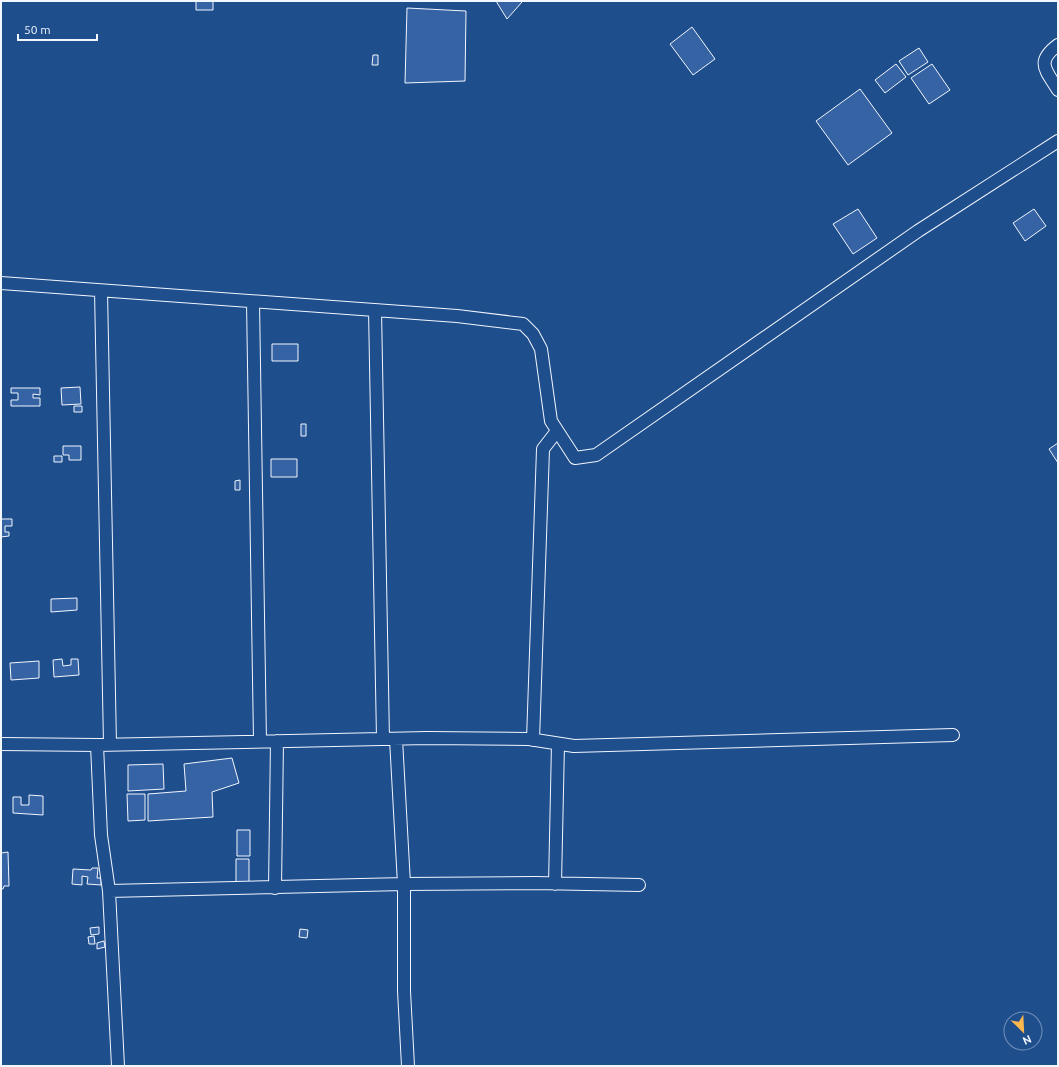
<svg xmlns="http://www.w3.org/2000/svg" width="1059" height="1067" font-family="Ubuntu,sans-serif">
<rect width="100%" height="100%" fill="#1f4e8c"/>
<path fill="#3563a3" stroke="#f2f6ff" d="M196,1H213V10H196Z
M496,1H522V2L507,19Z
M407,8L466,11L465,81L405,83Z
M692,27L715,59L693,75L670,44Z
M919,48L928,62L908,75L899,61Z
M373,55H378V65H372Z
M896,64L906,77L885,93L875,80Z
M932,64L950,90L929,104L911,78Z
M860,89L892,133L848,165L816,121Z
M858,209L877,238L853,254L833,224Z
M1034,209L1046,226L1025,241L1013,223Z
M272,344H298V361H272Z
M80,387L81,404L62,405L61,388Z
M11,388H40V395L33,394V398H40V406H11V400H18V393H11Z
M74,406H82V412H74Z
M301,424H306V436H301Z
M1058,443V463L1049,449Z
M63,446H81V460H69V455H63Z
M54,456H62V462H54Z
M271,459H297V477H271Z
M240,480V490H235V481Z
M1,519H12V526H5V532H9V536L1,537Z
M77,598V610L51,612V599Z
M62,659L63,666L71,665V659H78L79,675L54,677L53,660Z
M39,661V678L11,680L10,663Z
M232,758L239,783L212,792L213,817L148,821V794L186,791L184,764Z
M163,764L164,789L128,791V765Z
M127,794H145V820L128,821Z
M29,795L43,796V815L13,813V797H21V805H29Z
M237,830H250V856H237Z
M8,852L9,886H4L3,889H1V853Z
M236,859H249V884H236Z
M92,868H98L97,878H101V885L87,884L88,877L82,876V885L72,884L73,869L91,870Z
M99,927V934L91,935L90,928Z
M300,929L308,930L307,938L299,937Z
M94,936L95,944H89L88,937Z
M104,941L105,947L97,949V943Z"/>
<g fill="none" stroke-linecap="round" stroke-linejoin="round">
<defs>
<path id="minor" d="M1058,45C1035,62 1046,70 1058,90
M1,283L457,316L523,324L533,334L541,349L551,421L575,458L596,455L918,231L1058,141
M101,291L110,744
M253,302L260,741
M375,310L383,739
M533,740L543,449L557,431
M1,744L97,745L101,835L109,891L118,1066
M97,745L427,738L529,739L574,746L953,735
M555,884L558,744
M275,888L277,741
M109,891L404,884L396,739
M408,1066L404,991V884L535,883L639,885"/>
</defs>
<use href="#minor" stroke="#f2f6ff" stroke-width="14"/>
<use href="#minor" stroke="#1f4e8c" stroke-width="12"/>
</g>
<rect width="1059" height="1067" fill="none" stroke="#f2f6ff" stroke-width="4"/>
<g transform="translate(1023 1031) rotate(156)"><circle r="19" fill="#1f4e8c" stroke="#7391ba"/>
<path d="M0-3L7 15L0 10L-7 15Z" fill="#ffb74d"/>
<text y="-6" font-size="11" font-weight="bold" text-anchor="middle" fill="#f2f6ff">N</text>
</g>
<path d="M18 34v6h79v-6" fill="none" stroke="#f2f6ff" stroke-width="2"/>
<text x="24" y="34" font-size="12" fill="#f2f6ff" stroke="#1f4e8c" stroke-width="3" paint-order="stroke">50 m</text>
</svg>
